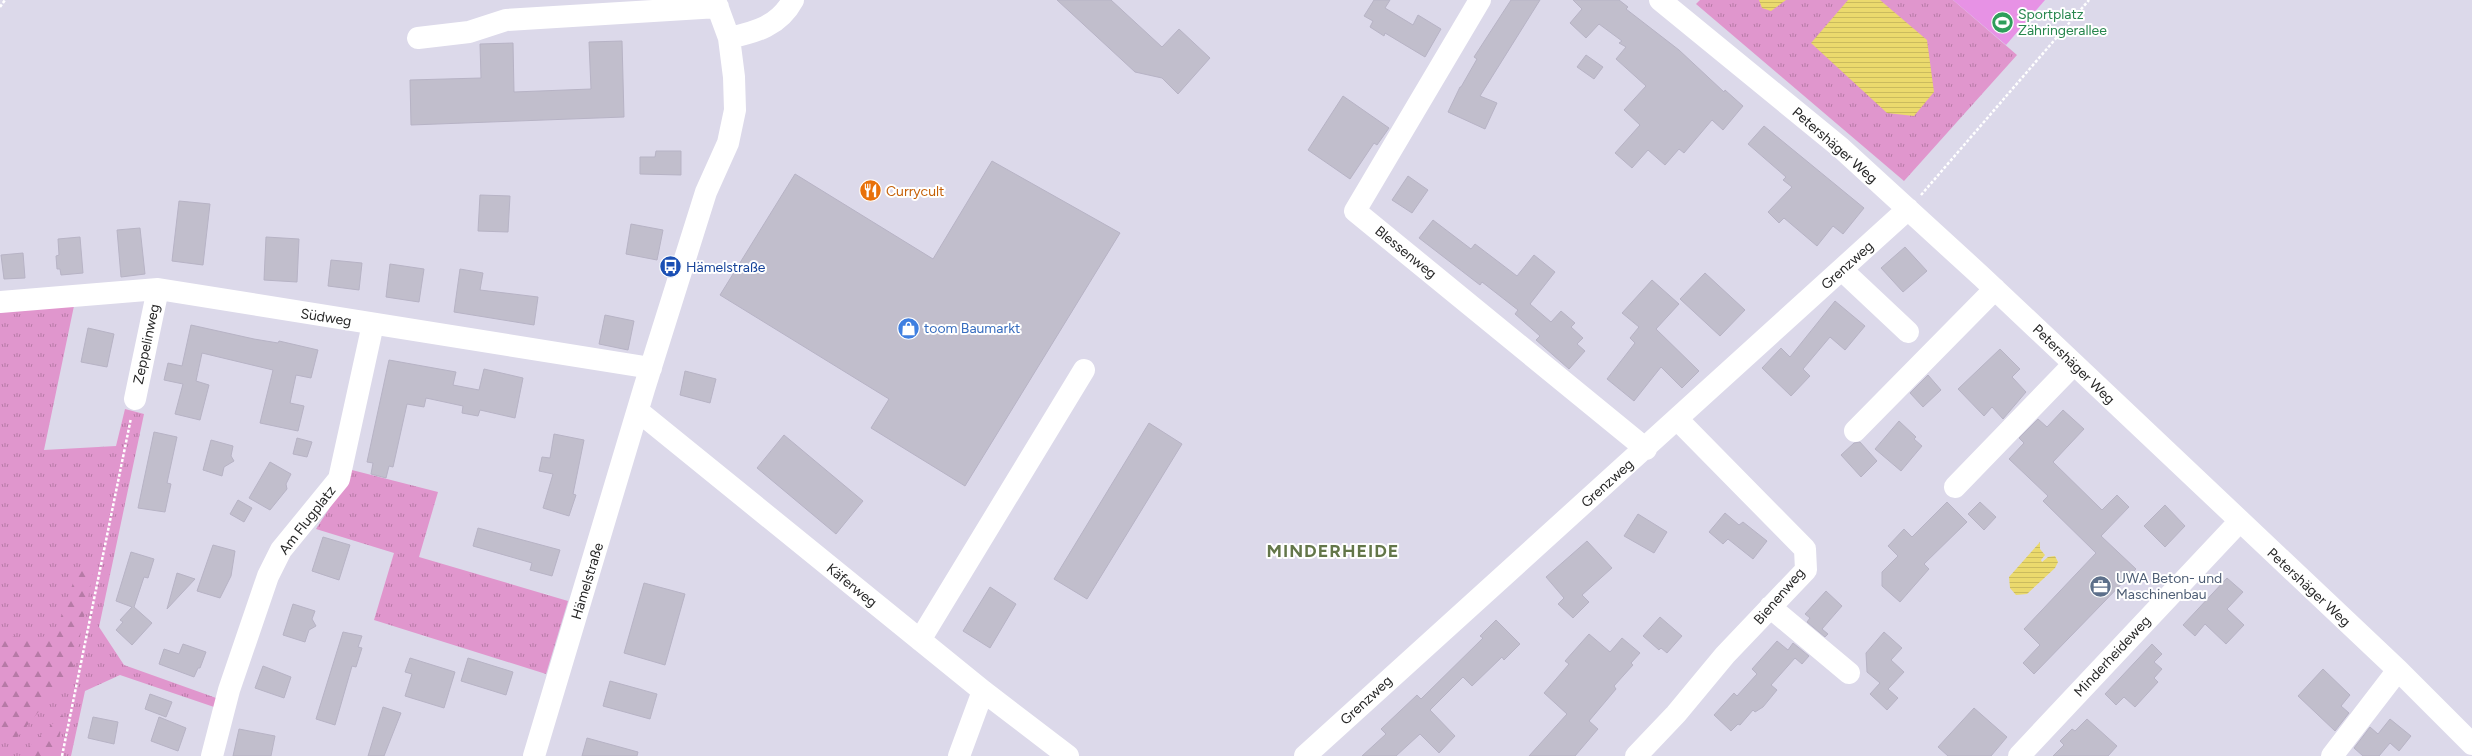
<svg xmlns="http://www.w3.org/2000/svg" width="2472" height="756" font-family="Figtree,sans-serif">
<defs>
<pattern id="grass-tufts" width="24" height="20" patternUnits="userSpaceOnUse"><rect width="24" height="20" fill="#e096cd"/><path d="M3 7l-1-3M5 7V3M7 7l1-3M15 17l-1-3M17 17v-4M19 17l1-3" fill="none" stroke="#b67aa6"/></pattern>
<pattern id="forest-firs" width="22" height="20" patternUnits="userSpaceOnUse"><rect width="22" height="20" fill="#e096cd"/><path d="M5 1l3.5 6h-7zM16 11l3.5 6h-7z" fill="#b67aa6"/></pattern>
<pattern id="water-rules" width="6" height="5" patternUnits="userSpaceOnUse"><rect width="6" height="5" fill="#ebda6d"/><path d="M0 2.5h6" fill="none" stroke="#cabb5e"/></pattern>
</defs>
<rect width="100%" height="100%" fill="#dcd9ea"/>
<path fill="url(#grass-tufts)" d="M1700,0H1953L2017,55L1904,181L1696,4Z
M75,301L44,450L116,446L125,409L144,414L99,627L124,665L219,699L217,708L120,675L85,691L71,756H0V307Z
M348,469L438,492L419,557L568,601L546,674L374,620L394,553L316,529L338,495Z"/>
<path fill="url(#forest-firs)" d="M94,568L73,671L14,741H0V636L41,638L56,630L77,572Z
M64,713L56,756H19Z"/>
<path fill="#e792e5" d="M1953,0H2045L2006,45Z"/>
<path fill="url(#water-rules)" d="M1759,0H1786L1771,11L1762,8Z
M1848,0H1880L1927,40L1934,92L1914,116L1887,113L1811,43Z
M2040,542V549L2045,555L2041,560L2042,562L2048,557L2055,556L2058,562L2055,568L2027,594L2016,595L2010,588L2009,577Z"/>
<path fill="#c1becc" stroke="#b7b3c5" d="M1057,0H1111L1162,47L1179,29L1210,58L1178,94L1162,78L1135,72Z
M1374,0H1390L1385,8L1413,25L1418,15L1441,29L1425,57L1385,33L1384,36L1370,27L1373,21L1364,16Z
M1511,0H1540L1480,96L1497,103L1485,129L1448,112L1460,87H1461L1477,59L1474,57Z
M1573,0H1619L1628,7L1626,9L1679,50L1724,92L1725,90L1743,106L1723,130L1712,120L1684,153L1679,149L1665,165L1648,150L1632,168L1615,153L1640,125L1624,110L1646,86L1616,59L1626,47L1619,43L1622,41L1599,24L1586,38L1570,23L1582,9Z
M622,41L624,117L411,125L410,80L481,78L480,44L513,43L514,92L591,89L589,42Z
M1586,55L1603,67L1594,79L1577,67Z
M1343,96L1389,128L1377,145L1374,143L1350,179L1308,150Z
M1764,126L1864,208L1843,234L1833,226L1817,246L1784,218L1779,223L1768,212L1792,187L1783,180L1786,177L1748,144Z
M656,151H681V175L640,174V157H655Z
M992,161L1120,233L965,486L871,428L889,399L720,295L795,174L933,259Z
M1408,176L1428,190L1412,213L1392,200Z
M480,195L510,196L508,232L478,231Z
M179,201L210,204L203,265L172,261Z
M1433,220L1471,249L1475,244L1517,276L1534,255L1555,272L1530,304L1551,322L1561,311L1575,323L1571,327L1583,338L1577,344L1585,351L1569,369L1536,340L1540,336L1515,314L1518,310L1482,282L1480,285L1419,238Z
M631,224L663,230L657,260L626,254Z
M140,228L145,274L121,277L117,230Z
M80,237L83,273L61,275L60,269H57L56,256L59,255L58,239Z
M266,237L299,239L297,282L264,280Z
M1905,247L1927,271L1903,292L1881,268Z
M23,253L25,278L4,279L1,255Z
M331,260L362,263L359,290L328,286Z
M390,264L424,269L419,302L386,297Z
M460,269L483,273L480,290L538,297L534,325L454,312Z
M1705,273L1745,310L1720,336L1680,299Z
M1652,280L1679,304L1656,329L1699,371L1682,388L1661,367L1634,401L1607,379L1635,343L1630,338L1639,327L1622,313Z
M1835,301L1865,326L1845,350L1830,337L1803,369L1810,376L1791,396L1762,368L1781,348L1790,357Z
M605,315L634,321L628,350L599,344Z
M191,325L254,339L278,343L279,341L318,350L311,378L296,375L290,403L304,406L298,431L260,423L273,370L202,353L196,381L209,385L200,420L175,414L183,384L164,380L168,363L182,366Z
M88,328L114,334L107,367L81,362Z
M2000,349L2020,369L2012,377L2026,392L2003,419L1992,407L1984,416L1958,389Z
M389,360L456,372L453,385L479,390L484,369L523,378L515,418L480,410L478,416L462,413L463,406L426,398L424,407L407,404L393,467L389,466L386,478L371,474L373,463L367,462Z
M685,371L716,379L710,403L680,395Z
M1928,375L1941,390L1923,407L1910,393Z
M2063,410L2084,429L2053,462L2102,510L2117,495L2129,507L2101,536L2136,569L2034,674L2023,663L2040,645L2024,629L2096,553L2043,501L2048,496L2009,459L2024,443L2019,438L2038,419L2047,427Z
M1899,421L1916,437L1914,439L1922,446L1901,471L1875,449Z
M1149,423L1182,444L1087,599L1054,579Z
M154,432L177,437L167,483L171,484L165,512L138,508Z
M554,434L584,440L573,494L576,495L569,516L543,508L553,474L539,471L542,457L550,458Z
M784,435L863,501L836,534L757,468Z
M297,438L312,442L307,457L293,454Z
M211,440L233,446L231,456L234,461L224,467L222,476L203,470Z
M1860,442L1877,461L1861,477L1841,455L1854,443Z
M270,462L291,474L286,484L287,489L270,510L249,498Z
M238,500L252,508L244,522L230,514Z
M1947,502L1967,522L1924,564L1929,569L1900,602L1882,586V572L1898,556L1888,546L1904,529L1912,537Z
M1980,502L1996,517L1984,530L1968,514Z
M2165,505L2185,526L2165,547L2144,526Z
M1725,513L1739,525L1743,522L1767,541L1753,559L1728,539L1723,544L1709,532Z
M1638,514L1667,532L1654,553L1624,536Z
M478,528L560,550L552,576L530,570L532,563L473,546Z
M323,537L350,545L339,580L312,571Z
M1587,541L1612,568L1582,595L1589,602L1573,618L1558,604L1564,598L1546,577Z
M213,545L235,551L231,576L220,598L197,591Z
M131,552L154,559L148,578L144,577L134,607L152,623L132,645L116,630L123,622L120,620L132,607L116,601Z
M177,573L195,579L167,609Z
M2227,578L2243,592L2227,609L2244,625L2226,644L2205,624L2195,636L2183,625Z
M644,583L685,594L665,665L624,653Z
M990,587L1016,604L990,648L963,631Z
M1826,591L1842,606L1822,629L1828,634L1825,637L1807,622L1810,618L1805,614Z
M293,604L315,611L312,619L316,626L309,630L305,642L283,635Z
M1660,617L1682,636L1667,653L1661,648L1659,650L1643,636Z
M1496,620L1520,644L1504,660L1502,657L1472,686L1463,677L1430,710L1455,736L1439,753L1420,734L1396,756H1362L1386,734L1381,729L1417,695L1421,699L1483,638L1480,636Z
M343,632L362,636L358,647L362,648L356,667L352,666L335,725L316,719Z
M1884,632L1902,648L1891,660L1904,672L1888,689L1898,698L1887,710L1870,694L1880,683L1867,672L1866,653Z
M1589,634L1610,652L1622,638L1640,653L1631,663L1633,665L1614,686L1616,689L1611,695L1589,721L1598,729L1575,756H1529L1567,714L1544,693L1569,664L1565,661Z
M1777,641L1788,650L1793,643L1809,656L1802,664L1795,658L1771,685L1777,690L1763,707L1755,712L1753,710L1740,725L1738,724L1731,731L1714,715L1734,693L1737,696L1757,674L1752,669Z
M183,644L206,652L200,668H198L194,677L159,664L164,649L179,654Z
M2152,644L2162,654L2154,662L2162,669L2154,678L2158,682L2135,707L2124,697L2116,705L2105,694Z
M410,658L455,672L444,708L405,696L412,674L405,672Z
M468,658L513,672L506,695L461,681Z
M263,666L291,677L284,698L255,688Z
M2323,669L2350,695L2341,706L2349,713L2335,731L2298,696Z
M610,681L657,694L650,719L603,706Z
M150,694L172,702L166,717L145,709Z
M383,707L401,713L384,756H368Z
M1974,708L2007,737L1991,756H1948L1938,747Z
M93,717L118,722L114,744L88,738Z
M159,717L186,728L178,751L151,741Z
M2087,719L2117,746L2108,756H2053L2064,745L2060,741L2072,729L2075,731Z
M2390,719L2411,736L2399,751L2390,743L2379,756H2363L2354,748L2370,727L2378,734Z
M239,729L275,736L271,756H233Z
M587,738L638,752L637,756H582Z"/>
<g fill="none" stroke-linecap="round" stroke-linejoin="round">
<path stroke="#fff" stroke-width="2.5" stroke-dasharray="3 2" stroke-linecap="butt" d="M0,7L5,0
M1921,195L2089,0
M62,756L131,418"/>
<path stroke="#fff" stroke-width="22" d="M1480,0L1355,211L1646,449
M1660,0L1841,148L1982,277L2398,670L2472,744
M418,38L469,32L506,20L718,7
M729,38C756,32 779,26 793,0
M1842,270L1908,332
M0,302L158,289L651,368
M135,399L158,289
M638,411L983,691L1068,756
M1855,431L1995,289
M1955,487L2074,364
M1770,607L1849,673
M920,640L1084,370
M212,756L229,690L268,576L281,550L339,479L373,324
M534,756L644,389L706,192L728,143L735,110L734,77L729,38L715,0
M959,756L983,691
M1305,756L1908,209
M1636,756L1676,714L1725,655L1806,570L1805,549L1678,420
M2019,756L2239,522
M2332,756L2398,670"/>
</g>
<defs>
<symbol id="stadium-disc" viewBox="-11 -11 22 22"><circle r="9.5" fill="#2e9e5b" stroke="#fff"/><path d="M0-5a6.5 5 0 1 0 0 10a6.5 5 0 1 0 0-10ZM-3.5-1.8h7v3.6h-7Z" fill="#fff"/></symbol>
<symbol id="restaurant-disc" viewBox="-11 -11 22 22"><circle r="9.5" fill="#e8710a" stroke="#fff"/><path d="M-5-6h1v4h1v-4h1v4h1v-4h1v5L-1.5 .5V6h-2V.5L-5-1ZM5-6V6H3V1.5H1.5Q1.5-4 5-6Z" fill="#fff"/></symbol>
<symbol id="bus-disc" viewBox="-11 -11 22 22"><circle r="9.5" fill="#1a4fb4" stroke="#fff"/><path d="M-5-6H5V4H4V6H2V4H-2V6H-4V4H-5ZM-3.5-4V0h7V-4ZM-3.5 1.2v1.5H-2V1.2ZM2 1.2v1.5H3.5V1.2Z" fill="#fff"/></symbol>
<symbol id="shop-disc" viewBox="-11 -11 22 22"><circle r="9.5" fill="#3f7fe0" stroke="#fff"/><path d="M-5-2.5h2.3a2.7 3.5 0 0 1 5.4 0H5L5.5 6h-11ZM-1.5-2.5h3a1.5 2.3 0 0 0-3 0Z" fill="#fff"/></symbol>
<symbol id="office-disc" viewBox="-11 -11 22 22"><circle r="9.5" fill="#5c6f8a" stroke="#fff"/><path d="M-6-3h4V-5.5h4V-3h4V5H-6ZM-1-4.5V-3h2v-1.5ZM-6 0V1H6V0Z" fill="#fff"/></symbol>
</defs>
<g fill-rule="evenodd">
<use href="#stadium-disc" x="1990" y="10" width="25" height="25"/>
<use href="#restaurant-disc" x="858" y="178" width="25" height="25"/>
<use href="#bus-disc" x="658" y="254" width="25" height="25"/>
<use href="#shop-disc" x="896" y="316" width="25" height="25"/>
<use href="#office-disc" x="2088" y="574" width="25" height="25"/>
</g>
<g text-anchor="middle" stroke-width="4" stroke-linejoin="round" paint-order="stroke">
<g font-size="14" fill="#27864d" stroke="#fff" text-anchor="start">
<text x="2018" y="19">Sportplatz<tspan x="2018" dy="16">Zähringerallee</tspan></text>
</g>
<g font-size="14" fill="#272727" stroke="#fff">
<text transform="translate(1835 145) rotate(41)" y="5">Petershäger Weg</text>
<text transform="translate(1406 252) rotate(39)" y="5">Blessenweg</text>
<text transform="translate(1847 265) rotate(-42)" y="5">Grenzweg</text>
<text transform="translate(326 317) rotate(9)" y="5">Südweg</text>
<text transform="translate(146 344) rotate(-78)" y="5">Zeppelinweg</text>
<text transform="translate(2074 364) rotate(44)" y="5">Petershäger Weg</text>
<text transform="translate(1607 483) rotate(-42)" y="5">Grenzweg</text>
<text transform="translate(307 520) rotate(-52)" y="5">Am Flugplatz</text>
<text transform="translate(587 581) rotate(-73)" y="5">Hämelstraße</text>
<text transform="translate(852 585) rotate(39)" y="5">Käferweg</text>
<text transform="translate(2309 587) rotate(43)" y="5">Petershäger Weg</text>
<text transform="translate(1779 596) rotate(-49)" y="5">Bienenweg</text>
<text transform="translate(2112 656) rotate(-47)" y="5">Minderheideweg</text>
<text transform="translate(1366 700) rotate(-43)" y="5">Grenzweg</text>
</g>
<g font-size="14" fill="#c56008" stroke="#fff" text-anchor="start">
<text x="886" y="196">Currycult</text>
</g>
<g font-size="14" fill="#164399" stroke="#fff" text-anchor="start">
<text x="686" y="272">Hämelstraße</text>
</g>
<g font-size="14" fill="#366cbe" stroke="#fff" text-anchor="start">
<text x="924" y="333">toom Baumarkt</text>
</g>
<g font-size="14" fill="#4e5e75" stroke="#fff" text-anchor="start">
<text x="2116" y="583">UWA Beton- und<tspan x="2116" dy="16">Maschinenbau</tspan></text>
</g>
<g font-size="18" font-weight="bold" letter-spacing="1" fill="#637649" stroke="#fff">
<text x="1333" y="557">MINDERHEIDE</text>
</g>
</g>
</svg>
